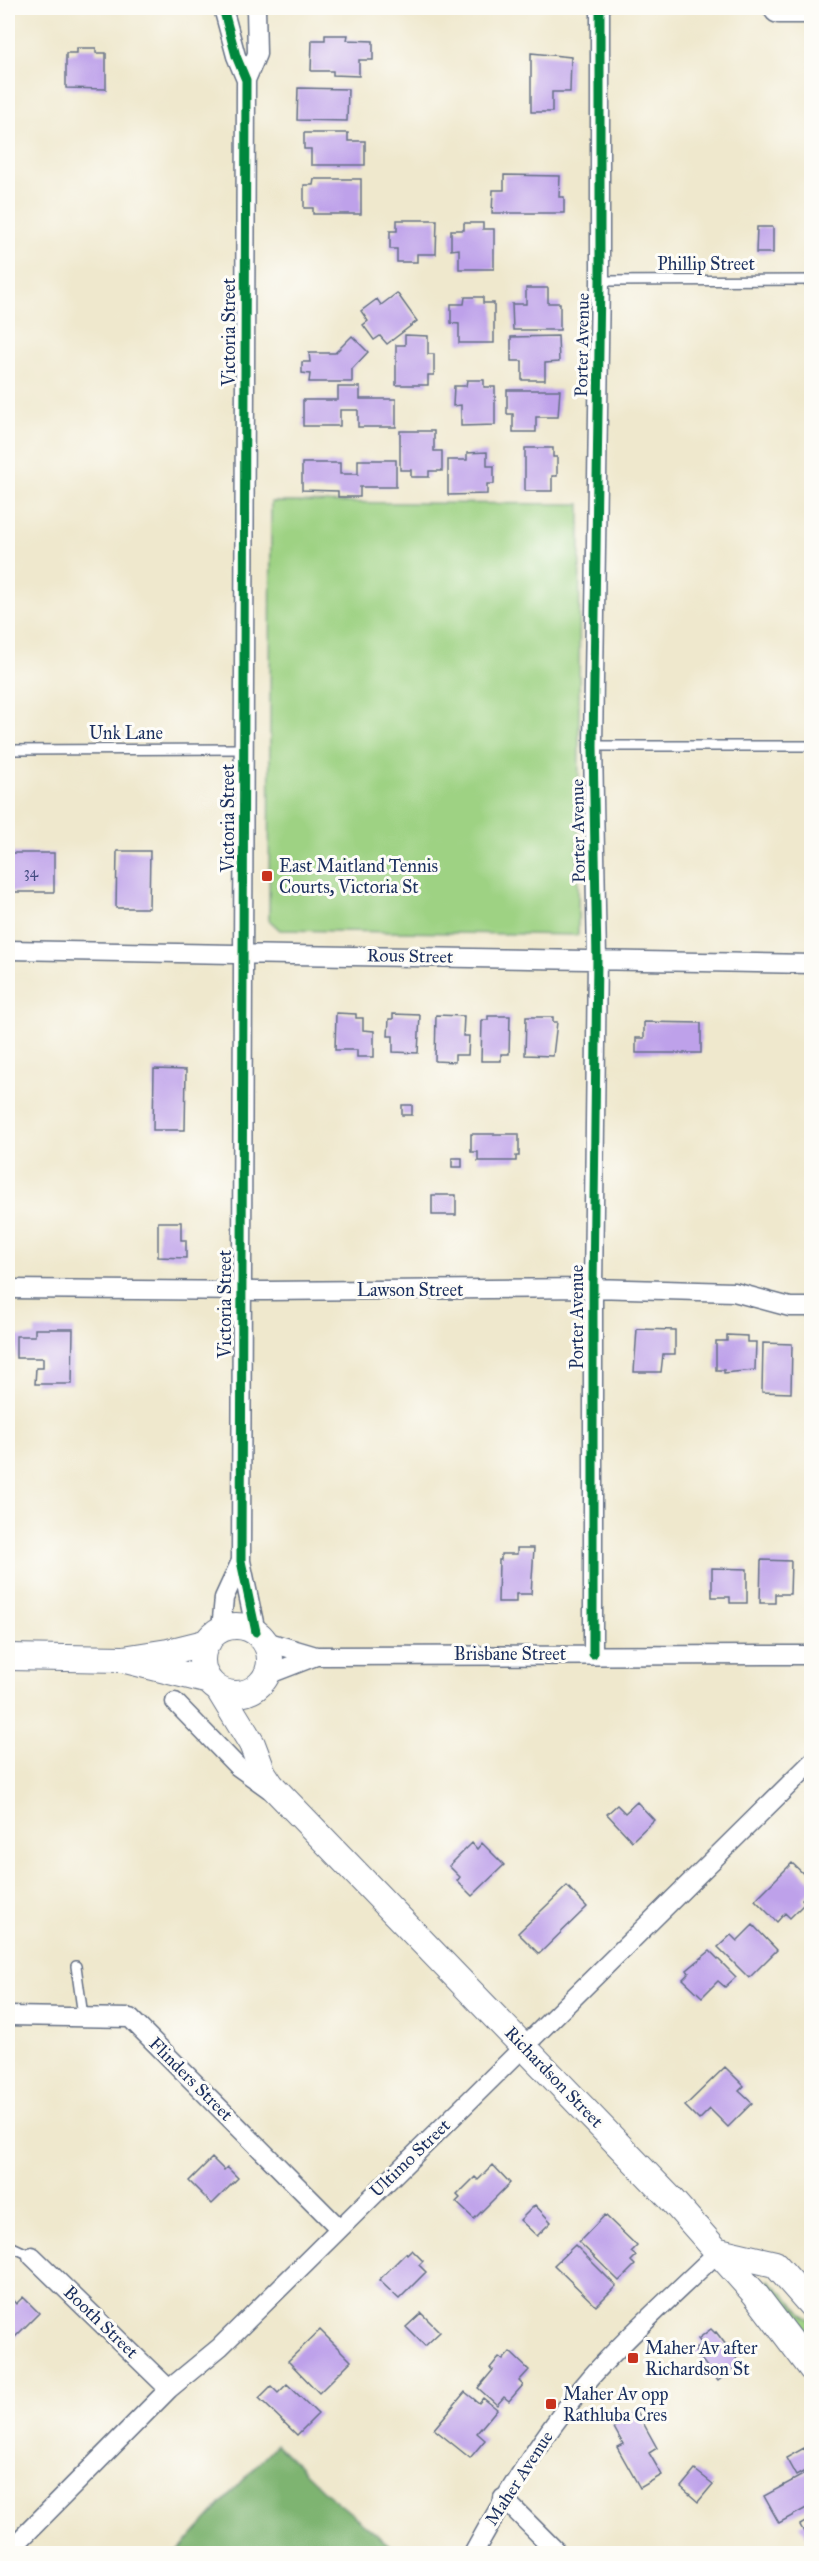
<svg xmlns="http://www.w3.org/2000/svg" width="819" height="2561" font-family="'IM FELL Great Primer',serif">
<rect width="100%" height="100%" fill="#fdfcf7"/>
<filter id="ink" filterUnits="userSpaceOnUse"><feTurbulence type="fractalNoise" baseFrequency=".0167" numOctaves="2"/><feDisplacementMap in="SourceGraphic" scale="12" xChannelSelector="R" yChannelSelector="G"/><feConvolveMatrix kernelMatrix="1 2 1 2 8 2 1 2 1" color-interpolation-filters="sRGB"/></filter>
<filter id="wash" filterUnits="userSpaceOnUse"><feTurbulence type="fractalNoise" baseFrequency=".008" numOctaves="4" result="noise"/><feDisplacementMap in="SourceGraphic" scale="24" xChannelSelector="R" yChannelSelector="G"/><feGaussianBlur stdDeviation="1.35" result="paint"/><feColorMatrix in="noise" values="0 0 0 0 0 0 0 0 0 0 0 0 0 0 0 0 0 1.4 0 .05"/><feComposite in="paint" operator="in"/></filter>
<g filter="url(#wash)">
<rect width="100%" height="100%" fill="#efe8cd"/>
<path fill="#9ed283" stroke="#5c8070" stroke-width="1.5" d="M271,502L580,504L578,935L280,930L269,920Z
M769,2280L811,2321V2344L767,2282Z"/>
<path fill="#7eb471" stroke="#4c7268" stroke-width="1.5" d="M276,2444L323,2490L399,2553H177Z"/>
<g id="blocks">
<path fill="#bea1ea" d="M325,35H348L347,40L373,41V60H359V76L333,75V71H311L312,40H325Z
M77,48H96V53H106V89L66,88V53H77Z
M531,53L571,57L570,92H552V112H531Z
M298,88L348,89L347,121L297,120Z
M304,133H348V141H365V165H311V149H304Z
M504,175L560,176L559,197H564V213H492L493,190H504Z
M314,179H361V214H313V208H304V185H313Z
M397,220H437L436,254H417V262H397V249H390V231H397Z
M464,223H483V229H494V269H459V249L451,250V230H464Z
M757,227H773V253H756Z
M526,288H548V303H560V330H513L512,304H526Z
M397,293L417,321L387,344L380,336L374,340L363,325L368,321L361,311L377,299L381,305Z
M465,297H483V303H494V343H459V324L451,323V304H464Z
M405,335L428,336V354H434V375H428V385H396V345H405Z
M352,336L368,352L352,369V382H309L310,374L302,373V362H310L309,353H335Z
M558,336L559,362L545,363V380H522V361H511V337Z
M467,380H484V387H495V425L461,426V405L453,406L454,386H466Z
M338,387H360V399H396V427H358V410H340V426H303V400H338Z
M507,390H560L558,417H536V432H513V414H507Z
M400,431H434V451H442V471H429V477H411V470H400Z
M525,448H553V457H557V476H552V491H525Z
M487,452V466H494V484H487V494L448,495V460H467V453Z
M358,460H396V487H360V497H338V491L302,490V463H340V474H358Z
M117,851H150L149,908H116Z
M9,853H54V892H8Z
M336,1013L356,1014V1018H363V1030L374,1031V1057H357V1050H335Z
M393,1014L420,1015L418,1053L393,1052V1036H388L389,1019H393Z
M436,1015L464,1016L463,1036H469L468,1055H455V1062L435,1061Z
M488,1016H510L509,1054H501V1061H481L482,1020H488Z
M526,1017H553V1022H557L553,1056L525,1055Z
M644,1022L701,1023V1053H636V1038H644Z
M154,1069L186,1070L185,1130H153Z
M402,1105H412V1115H402Z
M471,1134H519V1156H516V1161H478V1152H471Z
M452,1158H462V1167H452Z
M432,1195H456V1215H432Z
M158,1222H181V1240H186V1258L158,1257Z
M35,1329H73L72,1384H35L36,1368H43V1358H16V1336H35Z
M637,1329L675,1330V1354H663L661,1372H634Z
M727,1335L747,1336V1342H756L755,1370L724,1373V1370H716V1341H727Z
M763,1343L792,1344L791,1393L762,1392Z
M517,1548H534L531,1594H516V1602H498L499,1560H501V1554H517Z
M761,1560L791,1561L790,1594H775V1603H760Z
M712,1568L747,1569V1603H730V1597H712Z
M637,1802L654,1820L632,1841L607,1814L617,1805L625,1813Z
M472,1843L477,1849L482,1843L504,1865L472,1896L457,1881L460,1877L449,1866Z
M792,1863L812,1882V1889L802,1899L805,1903L790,1918L785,1913L777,1922L755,1900Z
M567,1886L587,1907L539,1954L518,1933Z
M753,1925L777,1950L749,1978L718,1947L731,1935L737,1941Z
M710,1951L736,1977L725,1987L718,1981L702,1997L683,1979L689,1973L687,1970Z
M725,2067L744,2086L739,2091L752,2103L728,2127L710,2109L699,2120L685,2106Z
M212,2158L224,2170L227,2167L238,2178L212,2204L189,2181Z
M493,2165L510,2183L474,2219L456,2202L460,2198L457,2195L475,2177L478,2180Z
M535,2205L551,2222L537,2236L520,2220Z
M605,2215L637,2246L631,2252L636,2256L631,2261L635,2265L619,2281L579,2242Z
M575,2245L616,2286L596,2306L554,2265Z
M412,2250L423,2261L419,2265L426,2272L399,2299L379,2280L406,2253L407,2255Z
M8,2295L16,2304L23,2297L39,2313L8,2344Z
M421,2313L440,2332L425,2346L406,2327Z
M711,2329L715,2333L716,2332L740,2363L718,2381L694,2350L702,2344L698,2339Z
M320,2330L351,2361L319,2393L288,2361Z
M510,2352L529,2370L519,2381L523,2385L509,2401L504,2397L497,2405L478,2388L493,2370L490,2368L499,2357L503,2360Z
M287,2384L318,2414L297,2435L259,2398L271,2386L278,2393Z
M465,2392L479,2403L483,2398L497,2409L477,2433L485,2440L470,2458L434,2429Z
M636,2410L657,2448L649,2453L662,2475L640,2488L617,2447L623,2444L612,2424Z
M804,2448L812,2462V2467L796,2476L786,2458Z
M695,2470L713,2484L698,2502L681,2487Z
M812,2470V2505L779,2523L764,2496Z
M812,2518V2546L800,2525Z"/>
</g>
</g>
<g filter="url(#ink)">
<use href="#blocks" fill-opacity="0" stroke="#657085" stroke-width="1.5"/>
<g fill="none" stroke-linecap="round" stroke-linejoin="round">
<defs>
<path id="service" d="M600,281L812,280
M593,746H812
M8,750L245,749
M76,1966L83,2016
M8,2245L32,2256"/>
<path id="minor" d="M223,8L236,56L246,80L241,1561L256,1632
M246,80L257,54L256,8
M8,950L812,964
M8,1289L265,1291L593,1288L734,1292L790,1307H812
M221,1629L224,1598L241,1561
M265,1641L316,1656L812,1655
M593,1654V1288L597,959L593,746L600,281V8
M267,1675L316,1656
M175,1702L237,1766L269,1789
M8,2016L130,2018L339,2228
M32,2256L169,2389
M503,2498L559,2554
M8,2552L169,2389L220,2347L812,1762
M473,2554C508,2490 545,2431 592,2376C631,2332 677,2292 719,2251"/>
<path id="secondary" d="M202 1660a34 34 0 1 1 68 0a34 34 0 1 1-68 0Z
M8,1657L123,1659L168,1652L208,1642
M129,1661L209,1681
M219,1690L252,1744L263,1773L271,1785L670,2198L755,2294L812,2369
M719,2251L775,2264L812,2306"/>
<path id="trunk" d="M779,8H812"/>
</defs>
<use href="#service" stroke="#657085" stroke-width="12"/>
<use href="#minor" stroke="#657085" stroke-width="21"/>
<use href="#secondary" stroke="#657085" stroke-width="28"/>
<use href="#trunk" stroke="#657085" stroke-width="33"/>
<use href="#service" stroke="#fff" stroke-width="9"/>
<use href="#minor" stroke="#fff" stroke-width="18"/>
<use href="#secondary" stroke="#fff" stroke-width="26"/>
<use href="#trunk" stroke="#fff" stroke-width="30"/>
<defs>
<path id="cycleway" d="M223,8L236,56L246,80L241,1561L256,1632
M593,1654V1288L597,959L593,746L600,281V8"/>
</defs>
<use href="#cycleway" stroke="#fdfcf7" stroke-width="13"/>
<use href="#cycleway" stroke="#00873e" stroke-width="9"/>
</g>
</g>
<g fill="#c8321e" stroke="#fdfcf7" stroke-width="2">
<rect x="261" y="870" width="12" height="12" rx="3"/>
<rect x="627" y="2352" width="12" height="12" rx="3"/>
<rect x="545" y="2398" width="12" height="12" rx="3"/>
</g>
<g text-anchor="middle" stroke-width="6" stroke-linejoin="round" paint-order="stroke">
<g font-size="15" fill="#444c81">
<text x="31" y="877">34</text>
</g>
<g font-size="18" fill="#1b2f5e" stroke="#fdfcf7">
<text x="706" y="270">Phillip Street</text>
<text transform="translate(229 332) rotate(-90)" y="6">Victoria Street</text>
<text transform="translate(582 345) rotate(-89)" y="6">Porter Avenue</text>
<text x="126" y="739">Unk Lane</text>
<text transform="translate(228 818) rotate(-90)" y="6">Victoria Street</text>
<text transform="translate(578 831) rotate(-91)" y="6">Porter Avenue</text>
<text transform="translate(410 956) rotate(1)" y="6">Rous Street</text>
<text x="410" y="1296">Lawson Street</text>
<text transform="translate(225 1304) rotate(-90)" y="6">Victoria Street</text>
<text transform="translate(577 1317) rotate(-90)" y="6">Porter Avenue</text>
<text x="510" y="1660">Brisbane Street</text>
<text transform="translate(554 2077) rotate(46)" y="6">Richardson Street</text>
<text transform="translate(191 2079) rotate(45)" y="6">Flinders Street</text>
<text transform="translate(410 2158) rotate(-44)" y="6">Ultimo Street</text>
<text transform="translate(101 2322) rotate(44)" y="6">Booth Street</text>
<text transform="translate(519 2478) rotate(-57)" y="6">Maher Avenue</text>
</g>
<g font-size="18" fill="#1b2f5e" stroke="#fdfcf7" text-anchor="start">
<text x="279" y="872">East Maitland Tennis<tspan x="279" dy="21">Courts, Victoria St</tspan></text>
<text x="645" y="2354">Maher Av after<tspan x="645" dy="21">Richardson St</tspan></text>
<text x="563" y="2400">Maher Av opp<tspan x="563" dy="21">Rathluba Cres</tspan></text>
</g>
</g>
<rect width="819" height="2561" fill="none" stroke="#fdfcf7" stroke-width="30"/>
</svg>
